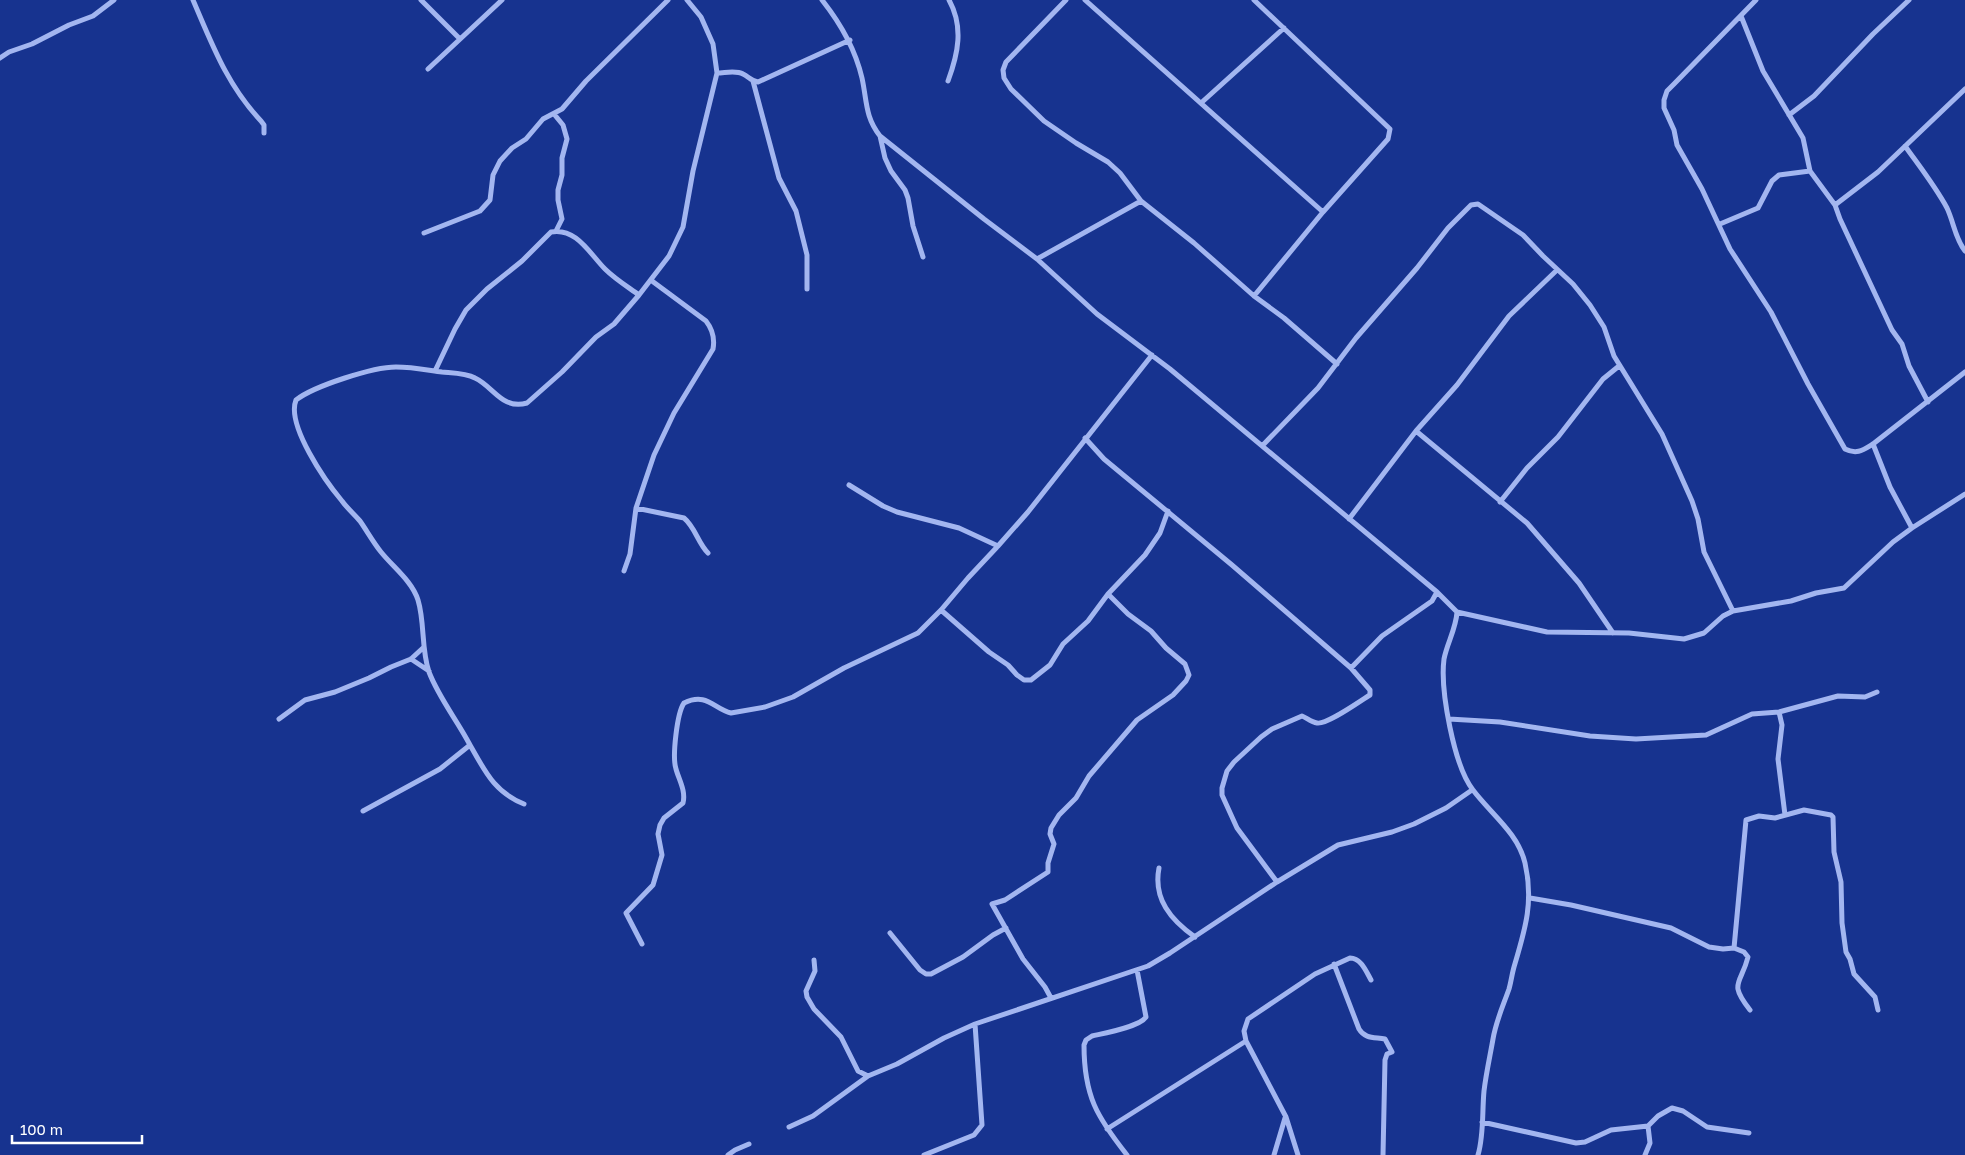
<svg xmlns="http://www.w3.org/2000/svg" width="1965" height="1155" font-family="'Golos Text',sans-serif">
<rect width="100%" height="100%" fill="#17338f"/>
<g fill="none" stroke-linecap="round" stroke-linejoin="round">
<path stroke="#a3b6f0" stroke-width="5" d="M193,0C212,44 227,85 261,121L264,125V133
M421,0L459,38
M822,0C841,24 855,48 862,78C867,101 865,117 880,136L984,219L1037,259L1097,314L1170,369L1437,592L1457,612L1547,632L1629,633L1684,639L1704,633L1723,616L1733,611L1791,601L1816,593L1844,588L1893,542L1912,528L1965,494
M1066,0L1006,62L1003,70L1004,78L1011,89L1044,121L1076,143L1108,162L1120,173L1141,201L1194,243L1254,296L1284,318L1337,364
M1085,0L1323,212
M1254,0L1390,129L1388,139L1323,212L1254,296
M1756,0L1674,84L1667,91L1664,100V108L1674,130L1677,145L1702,189L1730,249L1771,312L1808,384L1845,449C1857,455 1863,450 1873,444L1965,372
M1741,16L1763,71L1803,138L1810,171L1835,205L1840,219L1892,330L1902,344L1909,366L1928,402
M0,58L9,52L32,44L69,25L93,16L114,0
M428,69L502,0
M717,73C725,73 736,70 743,74C749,77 751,81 758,82L850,40
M753,81L779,178L796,211L807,255V289
M948,81C958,54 964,27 949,0
M1201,103L1284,28
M554,114L563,125L567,139L562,158V175L558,190V200L562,219L556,231
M1789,115L1814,96L1873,34L1909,0
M880,136L885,158L891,171L905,190L908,198L913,226L923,257
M1905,146C1920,167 1935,186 1947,208C1954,223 1955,238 1965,251
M1835,205L1878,172L1965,89
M1720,224L1758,208L1772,181L1779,175L1810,171
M424,233L480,211L490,200L493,175L500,161L512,148L526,139L543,119L562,109L586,81L668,0
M1037,259L1141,201
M435,371L455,329L466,310L487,289L522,261L551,232C576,227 590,254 605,269C615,279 628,287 639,295
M1416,431L1527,523L1579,583L1613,633
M1085,438L1104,459L1232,565L1351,668L1370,690V695C1360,701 1327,725 1317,723C1311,722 1307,718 1302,716L1272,729L1261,737L1234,762L1227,771L1222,788V795L1237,828L1277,882
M1873,444L1890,487L1912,528
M1263,445L1318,388L1356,338L1417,268L1448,228L1471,205L1478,204L1523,235L1543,256L1573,284L1590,305L1604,327L1614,356L1662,434L1692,501L1698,519L1704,552L1733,611
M849,485L883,506L897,512L959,528L998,546
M1500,502L1527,468L1558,437L1603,379L1619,366
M636,508L684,518C695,527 698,543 708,553
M1349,519L1416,431L1457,385L1509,316L1557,270
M624,571L630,554L636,508L654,455L674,413L713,349C715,338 713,330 706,321L652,281
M941,610L989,652L1008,665L1017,675L1024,680H1031L1050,665L1063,644L1088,621L1108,594L1145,555L1160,533L1168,511
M1457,612C1456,629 1447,643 1444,659C1440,690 1454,766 1473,790C1491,814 1518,833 1525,863C1534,902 1525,930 1514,967C1512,974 1511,982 1509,989C1503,1006 1496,1021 1493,1039C1490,1056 1486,1074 1484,1091C1482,1112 1484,1135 1478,1155
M411,659L429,671
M1351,668L1382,636L1432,601L1437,592
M1779,712L1782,725L1778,759L1785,815
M279,719L305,700L335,692L369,678L391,667L411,659L424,647
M1449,719L1500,722L1590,736L1636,739L1706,735L1752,714L1779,712L1838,696L1865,697L1877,692
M470,745C485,771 494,792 524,804
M363,811L440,769L470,745C457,720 439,698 429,672C421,649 425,623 418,600C412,581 393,567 381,552C373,542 367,531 360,521C354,514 347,508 342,501C326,482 286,425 296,400C314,386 373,367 396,367C412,367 427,370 442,372C452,373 466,373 475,378C494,387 502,410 527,403L562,372L596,337L614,324L639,295L669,256L683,227L693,171L717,73L713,44L701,17L687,0
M1159,868C1153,899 1171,920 1195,937
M1530,898L1571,905L1671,928L1709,947L1723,949L1734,948L1744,952L1748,957C1741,985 1728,982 1750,1010
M890,933L920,970L926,974H931L963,957L993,935L1006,928
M642,944L626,913L653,885L662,855L658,834L660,825L664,818L683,803C686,791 679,780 676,769C672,757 677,713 684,703C707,692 714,709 731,713L765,707L793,697L844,668L918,633L941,610L968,578L998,546L1028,512L1152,355
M1734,948L1746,820L1759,816L1775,818L1804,810L1831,815L1833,817L1834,852L1841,882L1842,923L1846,952L1850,959L1854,974L1875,997L1878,1010
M814,960L815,971L806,991L807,997L814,1009L841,1037L858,1071L868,1076
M1334,964L1359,1029C1365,1039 1374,1037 1385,1039L1392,1052L1387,1054L1385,1060L1383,1155
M1051,998L1045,987L1023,959L992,904L1005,900L1048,872V863L1054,844L1050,834L1051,828L1059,815L1076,798L1089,776L1137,720L1173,695L1186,681L1189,675L1185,664L1166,648L1151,631L1128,614L1108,594
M1482,1122L1576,1143L1585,1142L1611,1130L1648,1126L1658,1116L1672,1108L1683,1111L1707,1127L1749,1133
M789,1127L813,1116L868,1076L897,1064L944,1038L975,1024L1148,966L1170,953L1277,882L1338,845L1392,832L1414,824L1446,808L1472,790
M1107,1129L1246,1041
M728,1155L735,1150L749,1144
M924,1155L974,1135L982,1125L975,1024
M1127,1155C1097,1117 1084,1096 1084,1045L1086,1040L1092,1036C1105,1033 1139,1027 1146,1017L1137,970
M1274,1155L1285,1118
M1298,1155L1286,1117L1246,1041L1244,1031L1248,1019L1315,974L1350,958C1361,958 1366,971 1371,980
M1645,1155L1650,1143L1648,1126"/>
</g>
<path d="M12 1135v8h130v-8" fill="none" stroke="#ffffff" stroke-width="2.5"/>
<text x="20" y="1135" font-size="15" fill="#ffffff" stroke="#17338f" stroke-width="4" paint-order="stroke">100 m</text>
</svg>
